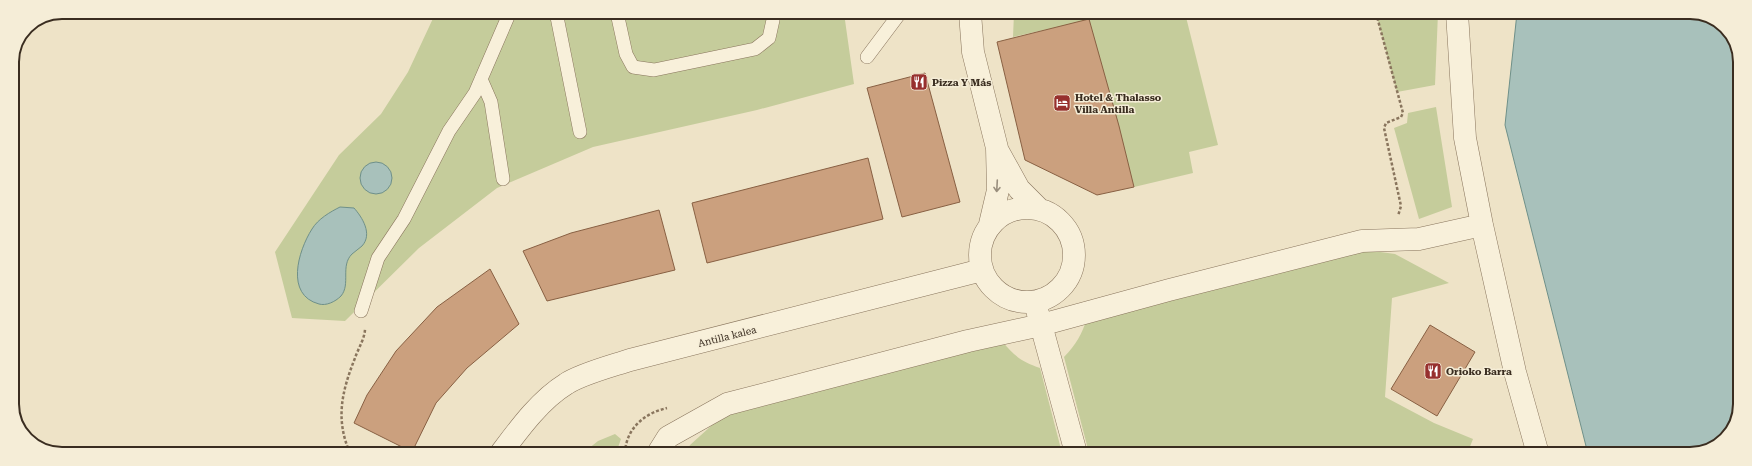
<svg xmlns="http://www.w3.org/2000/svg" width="1752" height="466" font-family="'Roboto Serif',serif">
<rect width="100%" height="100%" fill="#eee3c7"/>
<path fill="#c5cc9b" d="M436,12L844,13L854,84L757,110L593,147L497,188L419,248L345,321L292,318L275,252L339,155L381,114L408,72Z
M1014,13H1185L1218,145L1189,152L1193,173L1134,187L1089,20L1013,37Z
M1376,13H1438L1435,85L1397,92Z
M1436,107L1452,207L1419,219L1394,128L1407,123L1408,113Z
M1339,251H1373L1395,254L1449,283L1392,298L1385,397L1434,423L1473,439L1467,454L1089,453L1064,357C1076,345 1082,334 1087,318Z
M1002,341C1014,356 1022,362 1040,368L1062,453H686L690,445L721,417L763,400Z
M615,434L621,439L616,453H583L598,441Z"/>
<path fill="#a8c1bb" stroke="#6f9089" d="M1517,13L1703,14L1728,29L1740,58L1738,417L1721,444L1690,454H1588L1505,125Z
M360 178a16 16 0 1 1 32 0a16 16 0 1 1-32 0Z
M340,207L354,208C362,217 373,234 362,246C359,249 355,251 352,254C340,266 351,284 341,296C335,302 326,306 319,304C285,295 298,251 312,229C318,219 330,212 340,207Z"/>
<path fill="#cba07e" stroke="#886043" d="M1089,19L1119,126L1134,187L1097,195L1025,160L997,42Z
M925,73L960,202L902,217L867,88Z
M868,158L883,219L707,263L692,203Z
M659,210L675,270L547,301L523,251L571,233Z
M490,269L519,324L467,368L436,403L412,452L354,423L367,395L396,351L437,307Z
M1430,325L1475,352L1437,416L1391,389Z"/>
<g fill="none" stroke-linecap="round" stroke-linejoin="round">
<defs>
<path id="lane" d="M556,12L580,132
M617,13L626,54L633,67L654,70L755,49L769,38L773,20L772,13
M867,57L900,13
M481,79L491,102L503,179
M361,311L378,258L404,219L449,131L475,93L510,12"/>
<path id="street" d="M970,13L973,52L997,148L998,190L990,224
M1457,13L1465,138L1482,225L1515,372L1538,454
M998,151L1019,189L1039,209
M980 255a47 47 0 1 1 94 0a47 47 0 1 1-94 0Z
M1037,310L1076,453
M501,453C519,429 540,400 566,384C581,374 612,366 630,360L982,270
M658,453L668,437L727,404L968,341L1041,325L1169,290L1362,241L1419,239L1482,225"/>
</defs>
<use href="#lane" stroke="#89755d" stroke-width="14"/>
<use href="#street" stroke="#89755d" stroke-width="23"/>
<path stroke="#89755d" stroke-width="2.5" stroke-dasharray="3 2" stroke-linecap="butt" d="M1376,13L1403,113L1401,117L1386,123L1384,128L1401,206L1398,216
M350,453C335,419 342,391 355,358C358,349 365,338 365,329
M625,453C626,428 645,413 667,408"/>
<use href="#lane" stroke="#f8f0da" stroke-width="13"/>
<use href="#street" stroke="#f8f0da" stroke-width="22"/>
</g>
<defs><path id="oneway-shaft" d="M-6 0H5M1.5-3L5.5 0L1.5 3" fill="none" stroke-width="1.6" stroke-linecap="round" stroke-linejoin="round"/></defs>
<use stroke="#998e7d" href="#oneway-shaft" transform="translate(997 186) rotate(93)"/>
<defs>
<symbol id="restaurant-square" viewBox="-11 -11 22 22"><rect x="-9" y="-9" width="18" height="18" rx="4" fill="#97302e" stroke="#f5edd7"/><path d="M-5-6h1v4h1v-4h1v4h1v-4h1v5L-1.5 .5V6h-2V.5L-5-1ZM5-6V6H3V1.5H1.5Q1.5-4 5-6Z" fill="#fff"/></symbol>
<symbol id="hotel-square" viewBox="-11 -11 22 22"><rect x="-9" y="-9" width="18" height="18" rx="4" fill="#97302e" stroke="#f5edd7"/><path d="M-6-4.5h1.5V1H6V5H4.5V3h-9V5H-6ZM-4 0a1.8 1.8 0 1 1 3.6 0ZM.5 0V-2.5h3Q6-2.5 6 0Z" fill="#fff"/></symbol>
</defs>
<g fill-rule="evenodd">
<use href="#restaurant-square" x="909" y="72" width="20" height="20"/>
<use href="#hotel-square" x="1052" y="93" width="20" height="20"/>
<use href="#restaurant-square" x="1423" y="361" width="20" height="20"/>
</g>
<g text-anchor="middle" stroke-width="3" stroke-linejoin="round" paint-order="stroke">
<g font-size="10" font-weight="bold" fill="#3a2d20" stroke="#f5edd7" text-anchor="start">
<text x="932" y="86">Pizza Y Más</text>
<text x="1075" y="101">Hotel &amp; Thalasso<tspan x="1075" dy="12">Villa Antilla</tspan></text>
<text x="1446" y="375">Orioko Barra</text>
</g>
<g font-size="10" fill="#3a2d20" stroke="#f5edd7">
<text transform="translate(727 336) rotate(-14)" y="4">Antilla kalea</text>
</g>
</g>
<path d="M0 0H1752V466H0ZM62 19H1690A43 43 0 0 1 1733 62V404A43 43 0 0 1 1690 447H62A43 43 0 0 1 19 404V62A43 43 0 0 1 62 19Z" fill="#f5edd7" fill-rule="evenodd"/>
<path fill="none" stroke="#3a2d20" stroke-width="2" d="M62 19H1690A43 43 0 0 1 1733 62V404A43 43 0 0 1 1690 447H62A43 43 0 0 1 19 404V62A43 43 0 0 1 62 19Z"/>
</svg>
